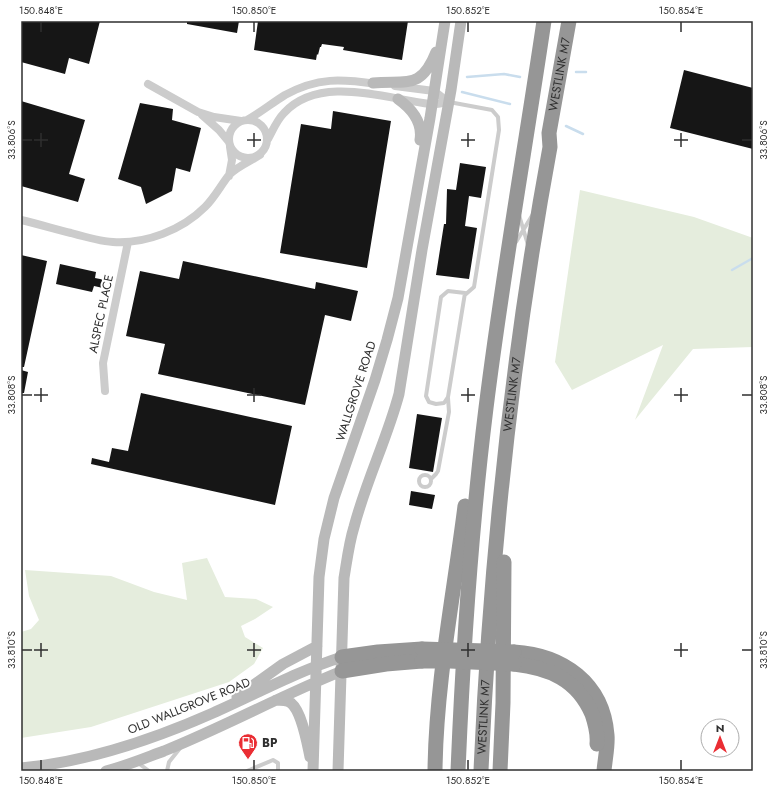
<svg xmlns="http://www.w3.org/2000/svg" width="774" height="792" font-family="Jost,sans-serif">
<rect width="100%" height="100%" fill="#fff"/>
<path fill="#e5eddd" d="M580,190L694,217L753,238V347L693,349L635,420L663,345L572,390L555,362Z
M207,558L225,597L256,599L273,607L255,619L241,626L245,637L263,648L254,664L229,682L91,727L21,738V632L31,629L39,620L29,596L25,570L111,576L154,592L187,600L182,563Z"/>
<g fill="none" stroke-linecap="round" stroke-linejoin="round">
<path stroke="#c9dded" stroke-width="2.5" d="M576,72H586
M467,77L504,74L520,77
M462,92L510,104
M566,126L583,134
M732,270L753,258"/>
</g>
<path fill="#161616" d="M21,21H100L89,64L69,58L65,74L21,62Z
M187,21H239L237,33L187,24Z
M258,21H408L402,60L343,50L344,47L322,44L321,47H320L318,55L317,54L316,60L254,50Z
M684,70L753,88V149L670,128Z
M21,101L85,120L69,174L85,179L78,202L21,186Z
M140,103L173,109L172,120L201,128L190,172L176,168L172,191L146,204L141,187L118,179Z
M333,111L391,121L367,268L280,253L301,124L331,129Z
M460,163L486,167L481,198L469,196L465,226L477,228L469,279L436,275L444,224H446L447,189L456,190Z
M21,255L47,261L24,367H21Z
M183,261L315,289L316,282L358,291L351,321L325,315L305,405L158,374L165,344L126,336L140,271L179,279Z
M60,264L96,272L95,278L105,280L103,288L94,286L92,292L56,284Z
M21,370L28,372L24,393H21Z
M141,393L292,426L275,505L91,464L92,458L109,462L112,448L128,451Z
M417,414L442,418L433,472L409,468Z
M411,491L435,495L432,509L409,505Z"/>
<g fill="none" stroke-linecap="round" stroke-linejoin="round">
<path stroke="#ccc" stroke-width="4" d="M449,102L492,110L498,117L499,130L474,287L466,294L465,293L448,291L441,297L426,396L429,402L436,404L444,403L448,397L465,293
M519,215L528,245
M516,242L533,214
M419 481a6 6 0 1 1 12 0a6 6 0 1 1-12 0Z
M431,479L436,474L438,471L449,412L448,398
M138,763L149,771
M167,771L169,762L181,747
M247,771L273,760L278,763V771"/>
<path stroke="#ccc" stroke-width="8" d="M148,84L198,112L214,117L241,121
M395,86L434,91L448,102
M202,115L219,130L229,142
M229 139a19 19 0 1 1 38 0a19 19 0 1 1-38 0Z
M247,120C260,113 272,103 285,95C318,77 341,79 377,84
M268,139C273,130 277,120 284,113C320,74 386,99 430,104C436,105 443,103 448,102
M229,176L232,160L230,147
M21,220C38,224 55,229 71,233C85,237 99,241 113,242C146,244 182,230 205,207C215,197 221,185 229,175C238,166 249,162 260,155
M105,391L103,363L128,242"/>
<path stroke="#b9b9b9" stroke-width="11" d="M373,83C407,80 421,90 436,52
M398,99C412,109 423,122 420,140
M237,697L283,664L317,646
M276,700C281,700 287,700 291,703C302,712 307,743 310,757
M21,768C88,762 152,740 213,713C256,694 298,671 342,657
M106,771C126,766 145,758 164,751C224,727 282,695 342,671
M313,771L319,577L324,539L334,498L375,380L387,340L398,298L430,118L445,21
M338,771L344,578C347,560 349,543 354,527C366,481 387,439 399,394L422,250L451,90L461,21"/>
<g stroke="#969696" stroke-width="15">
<path d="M514,652C563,655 603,683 607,735C608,746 605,759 604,771"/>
<path d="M342,657L378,652L422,649"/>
<path d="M514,664C549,668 577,679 592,714C595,723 598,734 597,744"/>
<path d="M342,671L386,664L422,661"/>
<path d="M435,771C436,682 454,594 465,506"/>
<path d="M458,771C463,650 471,528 486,408C502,278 525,150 544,21"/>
<path id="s1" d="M481,771C490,562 512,353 550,147L549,133L569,21"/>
<path d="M500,771L503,703L504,562"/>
</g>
<path stroke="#969696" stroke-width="15" d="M422,649L514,652
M422,661H450L514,664"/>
</g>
<path fill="none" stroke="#2f2f2f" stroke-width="1.5" d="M41,22V32M254,22V32M468,22V32M681,22V32M41,133V147M254,133V147M468,133V147M681,133V147M22,140H32M34,140H48M247,140H261M461,140H475M674,140H688M742,140H752M41,388V402M254,388V402M468,388V402M681,388V402M22,395H32M34,395H48M247,395H261M461,395H475M674,395H688M742,395H752M41,643V657M254,643V657M468,643V657M681,643V657M22,650H32M34,650H48M247,650H261M461,650H475M674,650H688M742,650H752M41,760V770M254,760V770M468,760V770M681,760V770"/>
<defs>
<symbol id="fuel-pin" viewBox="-11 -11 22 30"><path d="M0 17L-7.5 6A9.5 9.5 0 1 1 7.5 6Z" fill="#ea2d33" stroke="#fff"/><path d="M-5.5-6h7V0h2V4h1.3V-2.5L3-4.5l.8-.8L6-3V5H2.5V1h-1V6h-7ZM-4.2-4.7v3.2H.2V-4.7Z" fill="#fff"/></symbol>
</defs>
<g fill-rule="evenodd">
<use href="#fuel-pin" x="237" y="732" width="22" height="30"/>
</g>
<g text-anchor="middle" stroke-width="4" stroke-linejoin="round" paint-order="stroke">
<g font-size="12" fill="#2f2f2f" stroke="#fff">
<text dy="4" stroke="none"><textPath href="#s1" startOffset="702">WESTLINK M7</textPath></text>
<text transform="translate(101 314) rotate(-78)" y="4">ALSPEC PLACE</text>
<text transform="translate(356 391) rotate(-72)" y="4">WALLGROVE ROAD</text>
<text dy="4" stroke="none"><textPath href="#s1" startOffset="378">WESTLINK M7</textPath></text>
<text transform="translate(189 706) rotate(-22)" y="4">OLD WALLGROVE ROAD</text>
<text dy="4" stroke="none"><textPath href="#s1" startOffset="54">WESTLINK M7</textPath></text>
</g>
<g font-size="12" font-weight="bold" fill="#2f2f2f" stroke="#fff" text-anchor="start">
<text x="262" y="747">BP</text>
</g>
</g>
<rect width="774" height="792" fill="none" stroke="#ffffff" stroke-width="44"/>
<g transform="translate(720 738)"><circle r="19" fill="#ffffff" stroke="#acacac"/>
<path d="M0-3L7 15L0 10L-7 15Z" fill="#ea2d33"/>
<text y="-6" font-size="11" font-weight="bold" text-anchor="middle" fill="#2f2f2f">N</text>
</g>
<rect x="22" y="22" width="730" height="748" fill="none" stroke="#2f2f2f" stroke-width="1.5"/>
<g font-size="10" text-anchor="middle" fill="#2f2f2f">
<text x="41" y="14">150.848°E</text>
<text x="254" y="14">150.850°E</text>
<text x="468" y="14">150.852°E</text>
<text x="681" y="14">150.854°E</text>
<text transform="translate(11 140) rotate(-90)" y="4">33.806°S</text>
<text transform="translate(763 140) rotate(-90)" y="4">33.806°S</text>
<text transform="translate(11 395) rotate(-90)" y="4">33.808°S</text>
<text transform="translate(763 395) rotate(-90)" y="4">33.808°S</text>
<text transform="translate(11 650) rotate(-90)" y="4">33.810°S</text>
<text transform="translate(763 650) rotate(-90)" y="4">33.810°S</text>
<text x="41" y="784">150.848°E</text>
<text x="254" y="784">150.850°E</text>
<text x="468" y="784">150.852°E</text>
<text x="681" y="784">150.854°E</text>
</g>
</svg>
